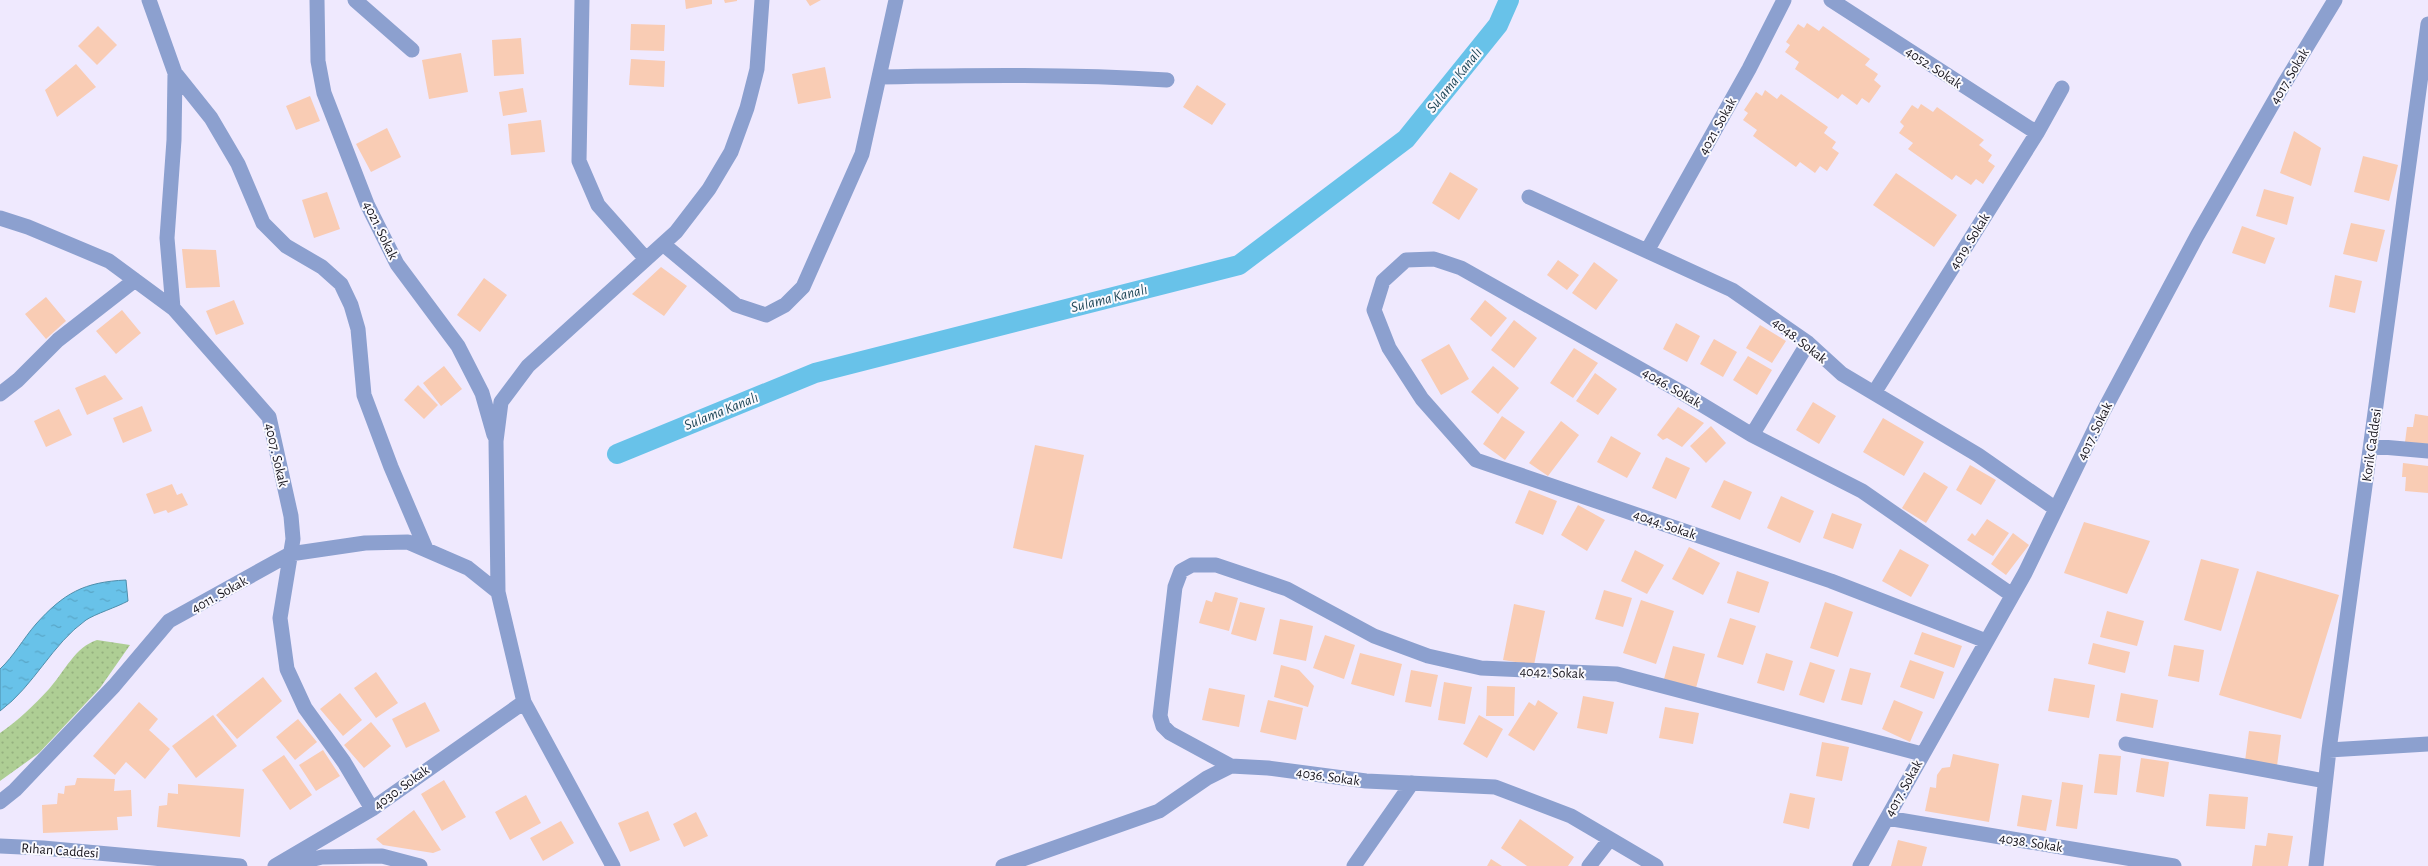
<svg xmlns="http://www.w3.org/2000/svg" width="2428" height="866" font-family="'Alegreya Sans',sans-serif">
<defs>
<pattern id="grass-dots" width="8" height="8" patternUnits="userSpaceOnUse" patternTransform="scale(1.25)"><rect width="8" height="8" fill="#aece94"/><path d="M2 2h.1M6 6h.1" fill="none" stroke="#95b07f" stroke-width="1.8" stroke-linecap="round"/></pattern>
<pattern id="water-ripples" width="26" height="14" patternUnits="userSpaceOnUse" patternTransform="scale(1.25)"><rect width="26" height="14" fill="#68c2e9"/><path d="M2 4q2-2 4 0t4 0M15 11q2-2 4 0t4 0" fill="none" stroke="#59a6c7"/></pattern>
</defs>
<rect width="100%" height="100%" fill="#efe9fe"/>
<path fill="url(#grass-dots)" d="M97,640L130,645L100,688L39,753L0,781V733C18,721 34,705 49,689C65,671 75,647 97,640Z"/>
<path fill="url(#water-ripples)" stroke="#4f8eab" d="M126,580L128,601C117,607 95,614 86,620C52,644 34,686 0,711V669C14,656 23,639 36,624C64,593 84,582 126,580Z"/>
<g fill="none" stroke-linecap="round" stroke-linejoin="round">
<path stroke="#68c2e9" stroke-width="20" d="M617,454L815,373L1239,265L1406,139L1498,25L1509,0"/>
</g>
<path fill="#f9ccb4" d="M685,0H712V4L686,9Z
M724,0H737V1L725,3Z
M806,0H821L810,6Z
M1807,23L1819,31L1823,26L1870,59L1865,65L1878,74L1874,80L1881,86L1869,103L1862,98L1857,105L1842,94L1838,99L1795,69L1799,62L1785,52L1790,45L1786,42L1798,24L1804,28Z
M631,24L665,25L664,51L630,50Z
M98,26L117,45L97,65L78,46Z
M521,38L524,74L494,76L492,40Z
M461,53L468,92L429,99L422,60Z
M631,59L665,61L664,87L629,85Z
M76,64L96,87L57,117L45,90Z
M825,67L831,98L798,104L792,74Z
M1197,85L1226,104L1212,125L1183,107Z
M523,88L527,112L503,116L499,92Z
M1765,90L1777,99L1781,94L1828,127L1824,133L1836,142L1832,148L1839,153L1827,171L1820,166L1815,173L1800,162L1796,167L1753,136L1757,130L1743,120L1748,113L1744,110L1756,92L1762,96Z
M310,96L320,121L296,130L286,106Z
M1921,104L1933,112L1937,107L1984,140L1979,145L1992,155L1988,161L1995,166L1983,184L1976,179L1971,185L1956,175L1952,180L1908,149L1913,143L1899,133L1904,126L1900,122L1912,105L1918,109Z
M541,120L545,152L511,155L508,124Z
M387,128L401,157L371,172L356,144Z
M2294,131L2321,148L2311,186L2280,173Z
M2363,156L2398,165L2389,201L2354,192Z
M1450,172L1478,189L1459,220L1432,203Z
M1896,173L1957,215L1934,247L1873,205Z
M2264,189L2294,197L2287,225L2256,216Z
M327,192L340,229L314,238L302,200Z
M2351,223L2385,230L2377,262L2343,254Z
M2242,226L2275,238L2265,264L2232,253Z
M182,249L216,250L220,287L186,288Z
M1558,260L1579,275L1567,290L1547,275Z
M1594,262L1618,280L1596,310L1572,293Z
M661,267L687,286L664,316L632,294Z
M2335,275L2362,281L2355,313L2329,307Z
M484,278L507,295L480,332L457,315Z
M46,297L66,321L46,339L25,314Z
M234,300L244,324L216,335L206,311Z
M1485,300L1507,318L1491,337L1470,319Z
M122,310L141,333L116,354L96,331Z
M1514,320L1537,338L1514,368L1491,350Z
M1676,323L1700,336L1687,362L1663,349Z
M1760,325L1786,341L1772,363L1746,348Z
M1714,339L1737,352L1723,377L1700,364Z
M1449,344L1469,379L1441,395L1421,360Z
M1574,348L1598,363L1573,398L1550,383Z
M1748,356L1772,370L1757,395L1733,380Z
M444,366L462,389L441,406L423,383Z
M1493,366L1519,388L1498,414L1471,392Z
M1595,373L1617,389L1598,415L1576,401Z
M105,375L123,399L87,415L75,388Z
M418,385L438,405L424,419L404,400Z
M1813,402L1836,416L1819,444L1796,430Z
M142,406L152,431L123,443L113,418Z
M1678,407L1704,423L1682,447L1667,438L1663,440L1657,435Z
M59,409L72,435L46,447L34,421Z
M2415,414L2428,416V444L2405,442L2407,427H2413Z
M1502,416L1525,432L1505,460L1483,444Z
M1883,418L1924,442L1904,476L1863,452Z
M1561,421L1579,435L1548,476L1529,463Z
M1711,426L1726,443L1706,463L1690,446Z
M1611,436L1641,453L1627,478L1597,462Z
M1035,445L1084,455L1062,559L1013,548Z
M1666,457L1690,468L1676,499L1652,488Z
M2403,463L2428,466V493L2405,491L2406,477H2402Z
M1970,465L1996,480L1981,505L1956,490Z
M1924,472L1948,487L1926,523L1902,508Z
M1724,480L1752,492L1740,520L1711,507Z
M172,484L177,495L182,493L188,505L168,513L166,510L154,514L146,494Z
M1529,490L1557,501L1543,535L1515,523Z
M1781,496L1814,511L1800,543L1767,528Z
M1578,505L1605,520L1587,551L1561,535Z
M1832,513L1862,524L1853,549L1823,538Z
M1987,519L2009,533L1993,556L1967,540L1972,533L1975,536Z
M2084,522L2150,541L2127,594L2064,573Z
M2013,533L2029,545L2006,575L1991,564Z
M1689,547L1720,563L1703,595L1672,579Z
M1900,549L1929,565L1911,597L1882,581Z
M1635,550L1664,565L1647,594L1621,581Z
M2201,559L2239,569L2221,631L2184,620Z
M1737,571L1769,582L1759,613L1727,603Z
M2257,571L2339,595L2301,719L2219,695Z
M1604,590L1632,598L1623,627L1595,619Z
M1215,592L1238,598L1229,631L1199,623L1206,600L1212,602Z
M1641,600L1674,611L1656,664L1623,653Z
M1240,602L1265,608L1256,641L1231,634Z
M1825,602L1853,612L1838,657L1810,648Z
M1514,604L1545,611L1534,665L1503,660Z
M2107,611L2144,621L2137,646L2100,637Z
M1730,618L1756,626L1743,665L1717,657Z
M1280,619L1313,626L1306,661L1273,654Z
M1922,632L1962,646L1954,668L1914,654Z
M1325,635L1355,645L1344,679L1313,668Z
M2093,643L2130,652L2125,673L2088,664Z
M2174,645L2204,650L2199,682L2168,676Z
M1673,646L1705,654L1696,688L1664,679Z
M1360,653L1402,664L1394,696L1351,684Z
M1766,653L1793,661L1784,691L1757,683Z
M1910,660L1944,672L1934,699L1900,687Z
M1810,662L1835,670L1824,703L1799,695Z
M1281,665L1299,670L1314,686L1308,707L1274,697Z
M1850,668L1871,673L1862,705L1841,700Z
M1411,670L1438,675L1431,707L1405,702Z
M376,672L398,703L376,718L354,688Z
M263,677L282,701L237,739L216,715Z
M2054,678L2095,685L2089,718L2048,711Z
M1444,682L1472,687L1465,724L1438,720Z
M1487,686L1515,687L1514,716H1486Z
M1209,688L1245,695L1239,727L1202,720Z
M340,693L362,720L343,736L320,709Z
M2121,693L2158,700L2153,728L2116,721Z
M1583,696L1614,702L1607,734L1577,728Z
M1268,700L1303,708L1296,740L1260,732Z
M1538,700L1558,713L1534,751L1508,735L1529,702L1535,706Z
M1894,700L1923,712L1910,742L1882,729Z
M139,702L158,719L149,730L170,749L145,779L126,762L115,775L93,756Z
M425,702L440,731L406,748L392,719Z
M1665,707L1699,713L1693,744L1659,738Z
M213,715L237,746L196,778L172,746Z
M1479,715L1503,729L1487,758L1463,744Z
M298,719L317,742L295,760L276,737Z
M371,722L391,746L364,768L344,745Z
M2249,731L2281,735L2277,766L2245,761Z
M1822,742L1849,747L1842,781L1816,776Z
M323,750L340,776L316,791L299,765Z
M1953,754L1999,764L1989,822L1925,811L1930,787L1936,788L1937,775L1942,768L1950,767Z
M2099,754L2121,756L2117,795L2094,793Z
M284,755L312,795L290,810L262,770Z
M2141,758L2169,762L2164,797L2136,792Z
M77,778L115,779L114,791L131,790L132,816L117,817L118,830L43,833L42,805L57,804L58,793L64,794L65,786L75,785Z
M444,780L466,817L442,831L421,794Z
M2062,782L2083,785L2077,829L2056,826Z
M178,784L244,789L240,837L157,827L159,806L167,805L168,793L178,794Z
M1790,793L1815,798L1809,829L1783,823Z
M2209,794L2248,797L2245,829L2206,826Z
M526,795L541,823L510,840L495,812Z
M2022,795L2052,800L2046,831L2017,826Z
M414,810L441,850L433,853L383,845L376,839Z
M648,811L660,840L630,852L618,823Z
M696,812L708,836L684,847L673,824Z
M1520,819L1574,857L1568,866H1527L1501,848Z
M561,821L574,843L543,861L530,838Z
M2268,833L2293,836L2288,866H2252L2255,845L2266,846Z
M1898,840L1927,847L1922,866H1891Z
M1491,859L1502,866H1487Z"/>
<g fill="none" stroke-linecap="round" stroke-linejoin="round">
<path stroke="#8ca0cf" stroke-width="15" d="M149,0L175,73L174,140L167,238L173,308
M317,0L318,61L324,93L367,204L397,264L458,346L482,393L494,435
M355,0L412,50
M582,0L579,161L598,205L646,259
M1831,0L2037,133
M175,73L211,118L238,164L263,223L286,246L322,267L341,284L351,305L358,329L364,395L391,467L426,549
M880,77C976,75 1071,74 1167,80
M1529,197L1732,290L1808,343L1842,374L1978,455L2056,509
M0,218L28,227L109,261L174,309L269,417L291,516L293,539L280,618L287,669L305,708L344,762L372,809
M663,244L736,305L766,315L785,305L803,287L862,154L896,0
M1647,251L1749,69L1784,0
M1874,393L2037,133L2062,88
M0,394L18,380L58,340L135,280
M1752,435L1808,343
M2371,446L2428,451
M1986,641L1831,581L1476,460L1422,399L1389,348L1374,310L1383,281L1406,260L1434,259L1461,268L1681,392L1752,435L1862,491L2012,595
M2126,744L2325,781
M2329,750L2428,744
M1231,766L1170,733L1163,726L1160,716L1175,587L1181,571L1192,565H1216L1287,589L1374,636L1428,656L1481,668L1617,674L1922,754
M0,802L15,790L114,686L169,621L290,554L365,543L408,542L468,568L498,592
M1887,818L2174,866
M0,846L43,848L240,866
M275,866L372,809L524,702
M284,866L322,857L382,856L420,866
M613,866L524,702L498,592L496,441L501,402L528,366L676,232L709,189L731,152L747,108L757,69L762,0
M1003,866L1159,811L1207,778L1231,766L1268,768L1366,781L1495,787L1571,816L1656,866
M1354,866L1412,783
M1589,866L1610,839
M1860,866L2025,573L2103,412L2197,236L2284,84L2335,0
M2316,866L2329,750L2428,24"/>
</g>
<g text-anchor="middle" stroke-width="4" stroke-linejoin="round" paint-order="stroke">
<g font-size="14" fill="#15131a" stroke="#faf9fe">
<text transform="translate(1934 67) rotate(33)" y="5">4052. Sokak</text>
<text transform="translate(2289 76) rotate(-59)" y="5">4017. Sokak</text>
<text transform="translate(1717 126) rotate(-61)" y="5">4021. Sokak</text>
<text transform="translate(381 230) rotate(64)" y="5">4021. Sokak</text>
<text transform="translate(1969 241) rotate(-58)" y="5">4019. Sokak</text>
<text transform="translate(1800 340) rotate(38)" y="5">4048. Sokak</text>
<text transform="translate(1672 387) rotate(30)" y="5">4046. Sokak</text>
<text transform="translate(2094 431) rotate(-64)" y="5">4017. Sokak</text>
<text transform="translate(2371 445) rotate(-82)" y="5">Korik Caddesi</text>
<text transform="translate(277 455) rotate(77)" y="5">4007. Sokak</text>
<text transform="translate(1665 524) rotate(19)" y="5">4044. Sokak</text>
<text transform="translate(219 594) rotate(-29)" y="5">4011. Sokak</text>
<text transform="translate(1552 672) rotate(2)" y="5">4042. Sokak</text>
<text transform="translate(1328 776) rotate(8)" y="5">4036. Sokak</text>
<text transform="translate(401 787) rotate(-36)" y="5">4030. Sokak</text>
<text transform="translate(1903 788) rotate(-61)" y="5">4017. Sokak</text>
<text transform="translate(2031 842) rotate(9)" y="5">4038. Sokak</text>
<text transform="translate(60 850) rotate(4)" y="5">Rıhan Caddesi</text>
</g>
<g font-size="15" font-style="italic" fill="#1f4758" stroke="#faf9fe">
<text transform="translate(1454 80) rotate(-51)" y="5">Sulama Kanalı</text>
<text transform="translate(1109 298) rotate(-14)" y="5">Sulama Kanalı</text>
<text transform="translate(721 411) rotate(-22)" y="5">Sulama Kanalı</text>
</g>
</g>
</svg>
